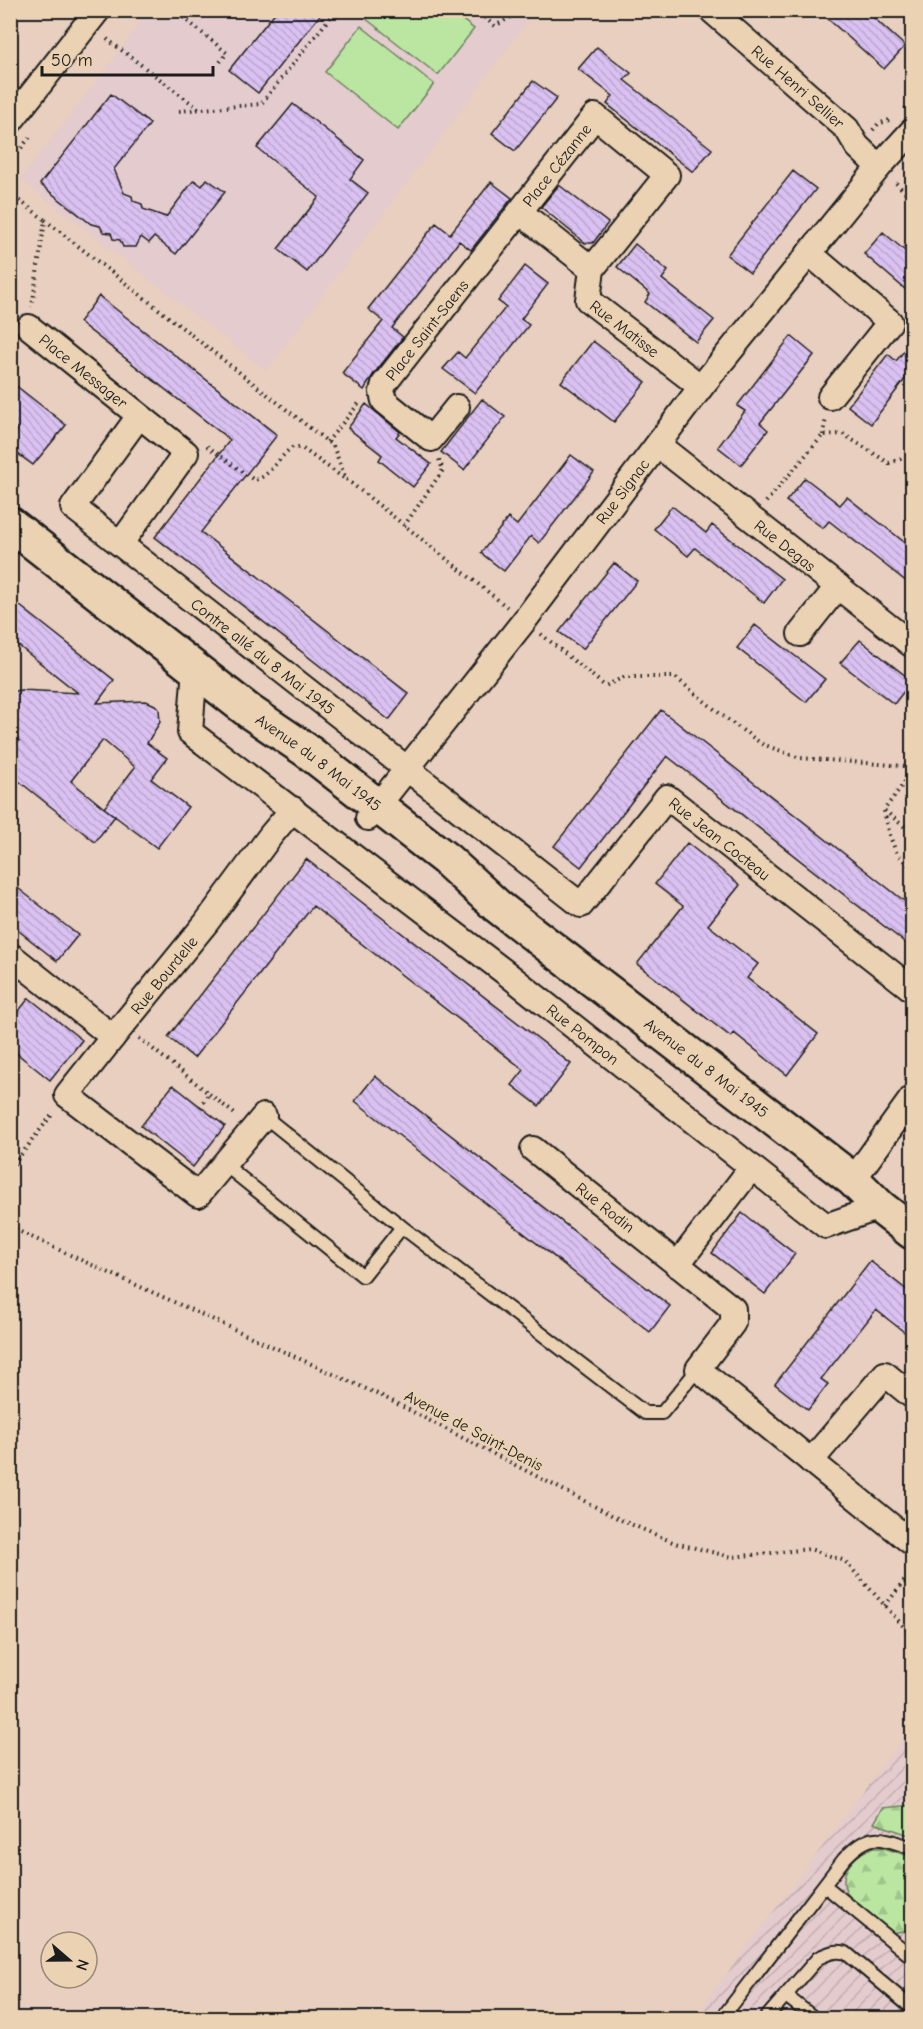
<svg xmlns="http://www.w3.org/2000/svg" width="923" height="2029" font-family="'Comic Neue',sans-serif">
<defs>
<pattern id="industrial-furrows" width="10" height="10" patternUnits="userSpaceOnUse" patternTransform="scale(1.5)"><rect width="10" height="10" fill="#e4cbce"/><path d="M-1 1l2-2M0 10L10 0M9 11l2-2" fill="none" stroke="#c3aeb0"/></pattern>
<pattern id="forest-firs" width="22" height="20" patternUnits="userSpaceOnUse" patternTransform="scale(1.5)"><rect width="22" height="20" fill="#bbe6a2"/><path d="M5 1l3.5 6h-7zM16 11l3.5 6h-7z" fill="#a0c58b"/></pattern>
<pattern id="building-back-hatch" width="6" height="6" patternUnits="userSpaceOnUse" patternTransform="scale(1.5)"><rect width="6" height="6" fill="#dac1f1"/><path d="M-1 5l2 2M0 0l6 6M5-1l2 2" fill="none" stroke="#baa5ce"/></pattern>
</defs>
<rect width="100%" height="100%" fill="#e8cfbf"/>
<filter id="ink" filterUnits="userSpaceOnUse"><feTurbulence type="fractalNoise" baseFrequency=".0167" numOctaves="2"/><feDisplacementMap in="SourceGraphic" scale="12" xChannelSelector="R" yChannelSelector="G"/><feConvolveMatrix kernelMatrix="1 2 1 2 8 2 1 2 1" color-interpolation-filters="sRGB"/></filter>
<g filter="url(#ink)">
<path fill="#e4cbce" d="M519,10L529,19L266,370L21,179L121,50L148,11Z"/>
<path fill="url(#industrial-furrows)" d="M912,1727V2018H694Z"/>
<path fill="url(#forest-firs)" stroke="#6c815f" stroke-width="1.5" d="M912,1805V1836L874,1823L883,1808Z
M871,1848H884L912,1857V1930L889,1933C877,1922 861,1912 851,1899C834,1877 851,1857 871,1848Z"/>
<path fill="#bbe6a2" stroke="#6c815f" stroke-width="1.5" d="M371,11H451L474,29L438,75L365,18Z
M361,26L434,84L398,130L325,72Z"/>
<path fill="url(#building-back-hatch)" stroke="#1c1c1c" stroke-width="1.5" fill-rule="evenodd" d="M277,10H324L258,93L229,70Z
M818,10H865L905,46L884,69Z
M597,47L631,73L624,80L712,149L693,172L607,104L613,96L578,69Z
M533,81L557,98L515,151L492,133Z
M111,94L150,124L114,169L124,193L132,196L133,201L142,204L143,209L166,217L194,180L202,186L207,179L225,192L176,254L154,237L149,243L141,237L136,247H123L120,240L113,239L111,233L103,232L100,226L91,224L40,184Z
M293,104L364,160L350,179L368,193L307,272L278,249L319,197L257,148Z
M793,171L816,189L750,273L727,255Z
M491,182L512,198L471,250L459,241L446,259L392,328L403,337L373,375L364,390L342,373L383,321L368,309L436,223L450,234Z
M559,185L608,223L593,243H585L541,207Z
M883,232L912,257V295L864,254Z
M635,244L668,271L662,279L714,320L696,342L645,302L650,294L617,267Z
M525,266L548,284L521,319L529,325L475,393L443,369L458,352L465,358L506,307L498,301Z
M99,296L277,435L201,532L409,694L389,720L155,537L230,440L79,322Z
M791,336L814,355L760,423L768,430L741,465L718,447L745,411L737,406Z
M593,341L646,382L614,422L561,382Z
M912,341V370L871,424L848,406L888,354L896,361Z
M10,381L66,425L33,465L10,448V440L18,429L10,423Z
M482,399L505,417L464,470L441,452Z
M366,404L400,432L396,437L431,464L413,487L379,460L382,455L348,428Z
M571,455L594,472L539,543L531,536L504,571L481,553L508,518L517,525Z
M805,478L840,505L847,497L912,548V586L829,521L823,528L786,501Z
M672,506L706,533L712,525L782,579L764,603L695,548L688,556L654,529Z
M614,563L637,581L583,649L559,632Z
M10,598L114,680L97,703L146,701L155,705L159,709L160,722L147,743L167,758L151,779L188,807L157,848L104,808L115,816L95,842L10,774V752L19,741L10,735V692L21,690L78,693L10,639ZM103,740L135,767L104,808L71,781Z
M755,625L825,679L806,702L737,648Z
M860,640L912,681L894,704L840,663Z
M661,710L912,907V948L667,756L581,867L554,846Z
M687,843L740,885L708,925L758,964L747,978L818,1034L787,1075L734,1033L731,1037L637,964L683,906L655,884Z
M306,859L571,1064L539,1106L512,1085L524,1070L313,906L194,1058L168,1037Z
M10,882L78,935L57,961L10,924Z
M29,998L82,1040L50,1080L10,1048V1022Z
M375,1076L670,1306L650,1332L355,1101Z
M173,1085L225,1126L193,1167L141,1126Z
M742,1213L795,1254L765,1294L712,1253Z
M870,1261L912,1294V1338L876,1310L821,1379L828,1384L808,1410L775,1384Z"/>
<g fill="none" stroke-linecap="round" stroke-linejoin="round">
<defs>
<path id="lane" d="M264,1116L402,1227L645,1413H662L698,1369
M224,1164L363,1276L402,1227
M824,1885L912,1957
M786,1996L814,2018
M722,2018L844,1859C870,1831 879,1837 912,1848
M766,2018L818,1958C829,1953 835,1950 846,1953L912,2008"/>
<g id="street">
<path id="s1" d="M711,10L847,129L857,146L879,167"/>
<path d="M10,122L98,10"/>
<path id="s2" d="M521,213L592,269L588,300L701,387"/>
<path d="M809,253L890,322L830,397"/>
<path id="s3" d="M29,327L186,453L121,543"/>
<path id="s4" d="M457,407L431,439L384,401L382,392L384,384L595,116L667,175L592,269"/>
<path id="s5" d="M139,416L73,507L581,905L667,797L912,989"/>
<path id="s6" d="M658,445L912,645"/>
<path d="M800,634L838,586"/>
<path id="s7" d="M195,668L190,732L506,973L826,1226L880,1207"/>
<path id="s8" d="M368,818L524,621L701,387L879,167L912,131"/>
<path id="s9" d="M10,955L113,1037L206,923L271,835L293,809"/>
<path d="M113,1037L67,1095L198,1195L264,1116"/>
<path id="s10" d="M533,1149L733,1309V1323L698,1369L912,1543"/>
<path d="M853,1180L912,1098"/>
<path d="M677,1265L752,1167"/>
<path d="M811,1461L885,1374L912,1396"/>
</g>
<g id="secondary">
<path id="s11" d="M10,524L250,712L306,750L447,860L497,906L853,1180L880,1207L912,1232"/>
</g>
</defs>
<use href="#lane" stroke="#1c1c1c" stroke-width="16"/>
<use href="#street" stroke="#1c1c1c" stroke-width="28"/>
<use href="#secondary" stroke="#1c1c1c" stroke-width="38"/>
<path stroke="#1c1c1c" stroke-width="4" stroke-dasharray="1.5 4.5" stroke-linecap="butt" d="M174,10L227,53L220,62
M475,10L495,26L523,10
M107,39L199,109
M905,109L912,101
M179,111L261,104L336,10
M873,130L878,124L889,120
M10,162L30,137
M896,183L912,199
M10,193L45,220L32,307
M45,220L333,446L346,479L507,607
M823,435L826,418
M327,442L360,402
M207,446L254,480C270,477 279,456 293,447L303,449L345,479
M766,502L823,435L843,434L889,463L912,455
M404,526L443,470L439,459
M541,634L605,686L624,677H675L724,717L762,744L800,758L905,766L912,771
M912,772L884,810L912,833
M884,811L891,839L897,854L912,868
M139,1038L236,1115
M200,1107L209,1093
M10,1169L54,1112
M10,1227L81,1260L382,1396L621,1520L675,1543L732,1557L810,1549L845,1561L912,1636
M905,1582L912,1590
M885,1606L912,1571"/>
<use href="#lane" stroke="#ebd2b3" stroke-width="12"/>
<use href="#street" stroke="#ebd2b3" stroke-width="24"/>
<use href="#secondary" stroke="#ebd2b3" stroke-width="33"/>
</g>
</g>
<g text-anchor="middle" stroke-width="4.5" stroke-linejoin="round" paint-order="stroke">
<g font-size="16" fill="#1c1c1c" stroke="#ebd2b3">
<text dy="6" stroke="none"><textPath href="#s1" startOffset="116">Rue Henri Sellier</textPath></text>
<text dy="6" stroke="none"><textPath href="#s4" startOffset="398">Place Cézanne</textPath></text>
<text dy="6" stroke="none"><textPath href="#s2" startOffset="168">Rue Matisse</textPath></text>
<text dy="6" stroke="none"><textPath href="#s4" startOffset="188">Place Saint-Saens</textPath></text>
<text dy="6" stroke="none"><textPath href="#s3" startOffset="70">Place Messager</textPath></text>
<text dy="6" stroke="none"><textPath href="#s8" startOffset="414">Rue Signac</textPath></text>
<text dy="6" stroke="none"><textPath href="#s6" startOffset="162">Rue Degas</textPath></text>
<text dy="6" stroke="none"><textPath href="#s5" startOffset="354">Contre allé du 8 Mai 1945</textPath></text>
<text dy="6" stroke="none"><textPath href="#s11" startOffset="390">Avenue du 8 Mai 1945</textPath></text>
<text dy="6" stroke="none"><textPath href="#s5" startOffset="963">Rue Jean Cocteau</textPath></text>
<text dy="6" stroke="none"><textPath href="#s9" startOffset="212">Rue Bourdelle</textPath></text>
<text dy="6" stroke="none"><textPath href="#s7" startOffset="560">Rue Pompon</textPath></text>
<text dy="6" stroke="none"><textPath href="#s11" startOffset="884">Avenue du 8 Mai 1945</textPath></text>
<text dy="6" stroke="none"><textPath href="#s10" startOffset="93">Rue Rodin</textPath></text>
<text transform="translate(474 1430) rotate(28)" y="6">Avenue de Saint-Denis</text>
</g>
</g>
<rect width="923" height="2029" fill="none" stroke="#ebd2b3" stroke-width="36"/>
<rect x="18" y="18" width="887" height="1993" fill="none" stroke="#1c1c1c" stroke-width="2" filter="url(#ink)"/>
<g transform="translate(69 1960) rotate(110)"><circle r="28" fill="#ebd2b3" stroke="#988977" stroke-width="1.5"/>
<path d="M0-4.5L10 22L0 15L-10 22Z" fill="#1c1c1c"/>
<text y="-9" font-size="16" font-weight="bold" text-anchor="middle" fill="#1c1c1c">N</text>
</g>
<path d="M42 66v9h171v-9" fill="none" stroke="#1c1c1c" stroke-width="3"/>
<text x="51" y="66" font-size="18" fill="#1c1c1c" stroke="#ebd2b3" stroke-width="4.5" paint-order="stroke">50 m</text>
</svg>
